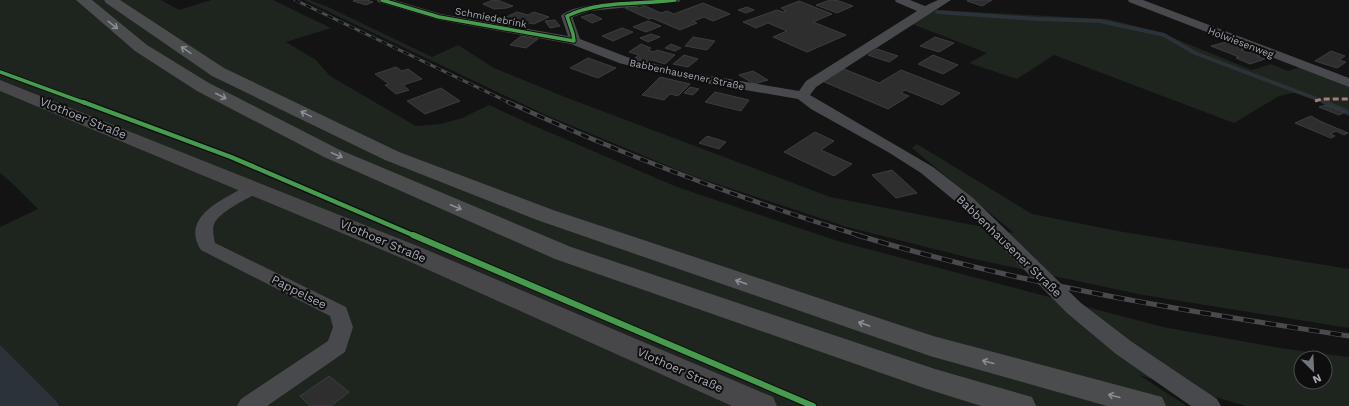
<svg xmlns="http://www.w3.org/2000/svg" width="1349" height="406" font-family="'Work Sans',sans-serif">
<rect width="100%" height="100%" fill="#131314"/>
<path fill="#1e241e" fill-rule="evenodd" d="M0,0H161L179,10L211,0H273L331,28L286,42L316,60L330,76L416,126L441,124L462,118L489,105L530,124L677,187L841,242L1163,327L1280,348L1349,357V406H1246L1139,375L1187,406H0V227L38,209L14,185L0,173ZM1301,358H1325V382H1301Z
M304,0H309L326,6L432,57L458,45L494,68L565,97L830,197L1014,233L912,148L917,144L1032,214L1118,231L1349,269V328L1143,295L974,259L847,227L690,175L546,115Z
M936,10L1107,19L1156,31L1252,70L1271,64L1288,71L1306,65L1349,81V114L1297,92L1279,96L1234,123L1054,55L1017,79L969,63L987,53L912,24Z"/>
<path fill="#2b3238" d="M0,345L57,402L59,406H0Z"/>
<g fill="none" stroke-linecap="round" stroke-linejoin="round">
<path stroke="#2b3238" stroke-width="4" d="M937,12L1037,19L1100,21L1164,35L1195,53L1317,99
M1322,101L1327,103"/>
<path stroke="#2b3238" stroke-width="5" d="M1325,102L1349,113"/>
</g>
<path fill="#2e2e2f" stroke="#3c3d40" d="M355,0H367L373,2L366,5L353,1Z
M493,0H497L513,6L507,8L494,9L483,4Z
M830,0H836L853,6L837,13L816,5Z
M969,0H992L982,6L967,1Z
M799,1L832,14L813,22L846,35L807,52L773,37L787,31L768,23L756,28L743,22L777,10L783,12L786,11L781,8Z
M703,3L730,14L713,21L704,17L693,21L697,23L680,30L652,18L649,19L625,8L634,5L639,8L645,6L661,13L667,11L674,14Z
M747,7L754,10L746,13L738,10Z
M517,12L528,15L534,12L549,17L534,24L530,23L523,26L502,19Z
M592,14L602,19L592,23L581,17Z
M555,20L560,26L550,28L545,21Z
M648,21L661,26L646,32L633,27Z
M622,28L633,32L613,41L602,36Z
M651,34L660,37L648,42L640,38Z
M521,36L538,39L526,48L510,45Z
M693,37L715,41L707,50L685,46Z
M935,37L954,43L939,52L920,46Z
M1226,42L1244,49L1241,50L1248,53L1251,52L1260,56H1257L1265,59L1250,64L1236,58L1239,57L1211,46Z
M641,44L651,48L648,50L654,52L657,50L675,55L665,64L652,60L649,62L635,58L639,55L629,52Z
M671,44L681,48L675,51L665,48Z
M877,49L898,56L889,62L868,55Z
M1331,51L1345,56L1339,60L1346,62L1337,68L1315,61Z
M684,55L698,59L688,67L673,64Z
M933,55L958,65L943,74L918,64Z
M588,58L616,68L598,78L570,68Z
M396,67L402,71L408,69L422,79L403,85L409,90L396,94L385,85L389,84L375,74Z
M844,69L879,83L901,70L960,93L942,105L905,90L901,93L909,96L888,109L822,81Z
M753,71L768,80L754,84L739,75Z
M660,77L690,84L678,96L670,94L664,100L642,95Z
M690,87L699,89L693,95L684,93Z
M441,88L460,101L425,114L407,101Z
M715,92L749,100L741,111L705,102Z
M1326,105L1345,112L1339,115L1319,107Z
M1311,116L1322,122L1348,133L1344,135L1336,131L1330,134L1335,136L1331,138L1295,123Z
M815,132L834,141L821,150L852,164L834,176L784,152Z
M707,136L726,142L719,149L699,143Z
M892,170L917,193L896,198L872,175Z
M329,376L349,392L331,406H310L300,396Z"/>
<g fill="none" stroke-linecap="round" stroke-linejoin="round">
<path fill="#48494c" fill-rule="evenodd" d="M377,0H394L441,14L568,36L561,16C575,0 657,0 680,0L679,2L590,11L573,17V19L580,39L627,57L687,72L799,91L806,81L917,11L896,2L895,0H910L925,6L938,0H951L816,87L810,95L933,167L973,198L1081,303L1132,342L1217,399L1221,406H1191L1116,354L1067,313L961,206L921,173L888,152L811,109L798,99L687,80L619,63L571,44L439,20L378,2Z
M1128,0H1143L1349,78V87L1129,2Z
M254,183L260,184L262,188L260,192C248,198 219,212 214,224C212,230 214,237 215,243L346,307L353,327L345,352L267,406H237L241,399L328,341L333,327L330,316L201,250C183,223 211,205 232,194C239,190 246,185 254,183Z"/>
<path fill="#47474a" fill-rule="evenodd" d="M0,80L420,247L773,397L777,406H732L404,259L0,91Z"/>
<path fill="#4a4c4e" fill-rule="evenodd" d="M76,0H92L147,45L209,83L338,149L571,247L935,369L1032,397L1036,406H981L924,388L555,259L324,157L197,91L135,51Z
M104,0H120L224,68L399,152L553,210L933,336L1151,394L1162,397L1166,406H1107L930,356L537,220L385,160L212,76L106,3Z"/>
<defs>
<path id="rail-far2" d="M295,0L510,103"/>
<path id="rail-far1" d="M508,102C623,155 740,199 861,236"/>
<path id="rail" d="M857,235C1018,284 1183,311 1349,336"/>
</defs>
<use href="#rail-far2" stroke="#494a4d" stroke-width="3"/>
<use href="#rail-far1" stroke="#494a4d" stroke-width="4.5"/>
<use href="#rail" stroke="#494a4d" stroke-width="5"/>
<use href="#rail-far2" stroke="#0e0e0f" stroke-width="2" stroke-dasharray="6" stroke-linecap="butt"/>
<use href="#rail-far1" stroke="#0e0e0f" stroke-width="3" stroke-dasharray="8" stroke-linecap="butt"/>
<use href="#rail" stroke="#0e0e0f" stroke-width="3.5" stroke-dasharray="11" stroke-linecap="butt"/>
<path stroke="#9e8076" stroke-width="3" stroke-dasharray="6 3" stroke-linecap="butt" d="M1315,101L1322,99H1349"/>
<defs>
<path id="cycleway-far2" d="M382,0L439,17L574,41L573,34L567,16C600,0 639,5 675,0
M0,72L85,103"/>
<path id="cycleway-far1" d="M83,102L231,157L415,236"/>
<path id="cycleway" d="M413,235L813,406"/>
</defs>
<use href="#cycleway-far2" stroke="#0e0e0f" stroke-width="5.5"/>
<use href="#cycleway-far1" stroke="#0e0e0f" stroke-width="7"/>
<use href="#cycleway" stroke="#0e0e0f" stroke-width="8"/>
<use href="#cycleway-far2" stroke="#469c4c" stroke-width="3.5"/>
<use href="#cycleway-far1" stroke="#469c4c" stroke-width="4.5"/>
<use href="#cycleway" stroke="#469c4c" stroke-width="6"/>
</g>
<defs><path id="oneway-shaft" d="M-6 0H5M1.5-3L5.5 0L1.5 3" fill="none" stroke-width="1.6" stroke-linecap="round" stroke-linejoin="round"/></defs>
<g stroke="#8a8e95">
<use href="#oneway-shaft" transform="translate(113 25) rotate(38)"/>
<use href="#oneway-shaft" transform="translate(186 50) rotate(-146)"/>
<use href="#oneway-shaft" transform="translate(221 96) rotate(27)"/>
<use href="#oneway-shaft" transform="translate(306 114) rotate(-154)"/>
<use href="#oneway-shaft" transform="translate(337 155) rotate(23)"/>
<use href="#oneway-shaft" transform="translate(456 207) rotate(23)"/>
<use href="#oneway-shaft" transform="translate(741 282) rotate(-161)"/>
<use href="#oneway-shaft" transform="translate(864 324) rotate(-161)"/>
<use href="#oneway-shaft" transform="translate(988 362) rotate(-165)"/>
<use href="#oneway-shaft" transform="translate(1114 396) rotate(-165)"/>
</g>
<g text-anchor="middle" stroke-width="4" stroke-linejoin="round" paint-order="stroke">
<g font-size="10" fill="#a6aab4" stroke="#0e0e0f">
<text transform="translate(491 17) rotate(11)" y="4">Schmiedebrink</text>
<text transform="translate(1241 42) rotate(21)" y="4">Holwiesenweg</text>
<text transform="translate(687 74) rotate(12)" y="4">Babbenhausener Straße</text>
</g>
<g font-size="12" fill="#a6aab4" stroke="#0e0e0f">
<text transform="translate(83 118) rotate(22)" y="4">Vlothoer Straße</text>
<text transform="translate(383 241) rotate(23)" y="4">Vlothoer Straße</text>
<text transform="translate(1009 246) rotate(44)" y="4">Babbenhausener Straße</text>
<text transform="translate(299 292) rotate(27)" y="4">Pappelsee</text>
<text transform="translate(680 370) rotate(24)" y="4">Vlothoer Straße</text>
</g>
</g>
<g transform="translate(1313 370) rotate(156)"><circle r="19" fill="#0e0e0f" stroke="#4b4c51"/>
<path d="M0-3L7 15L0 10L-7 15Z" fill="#73757c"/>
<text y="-6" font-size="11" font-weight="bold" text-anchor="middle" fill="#a6aab4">N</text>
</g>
</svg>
